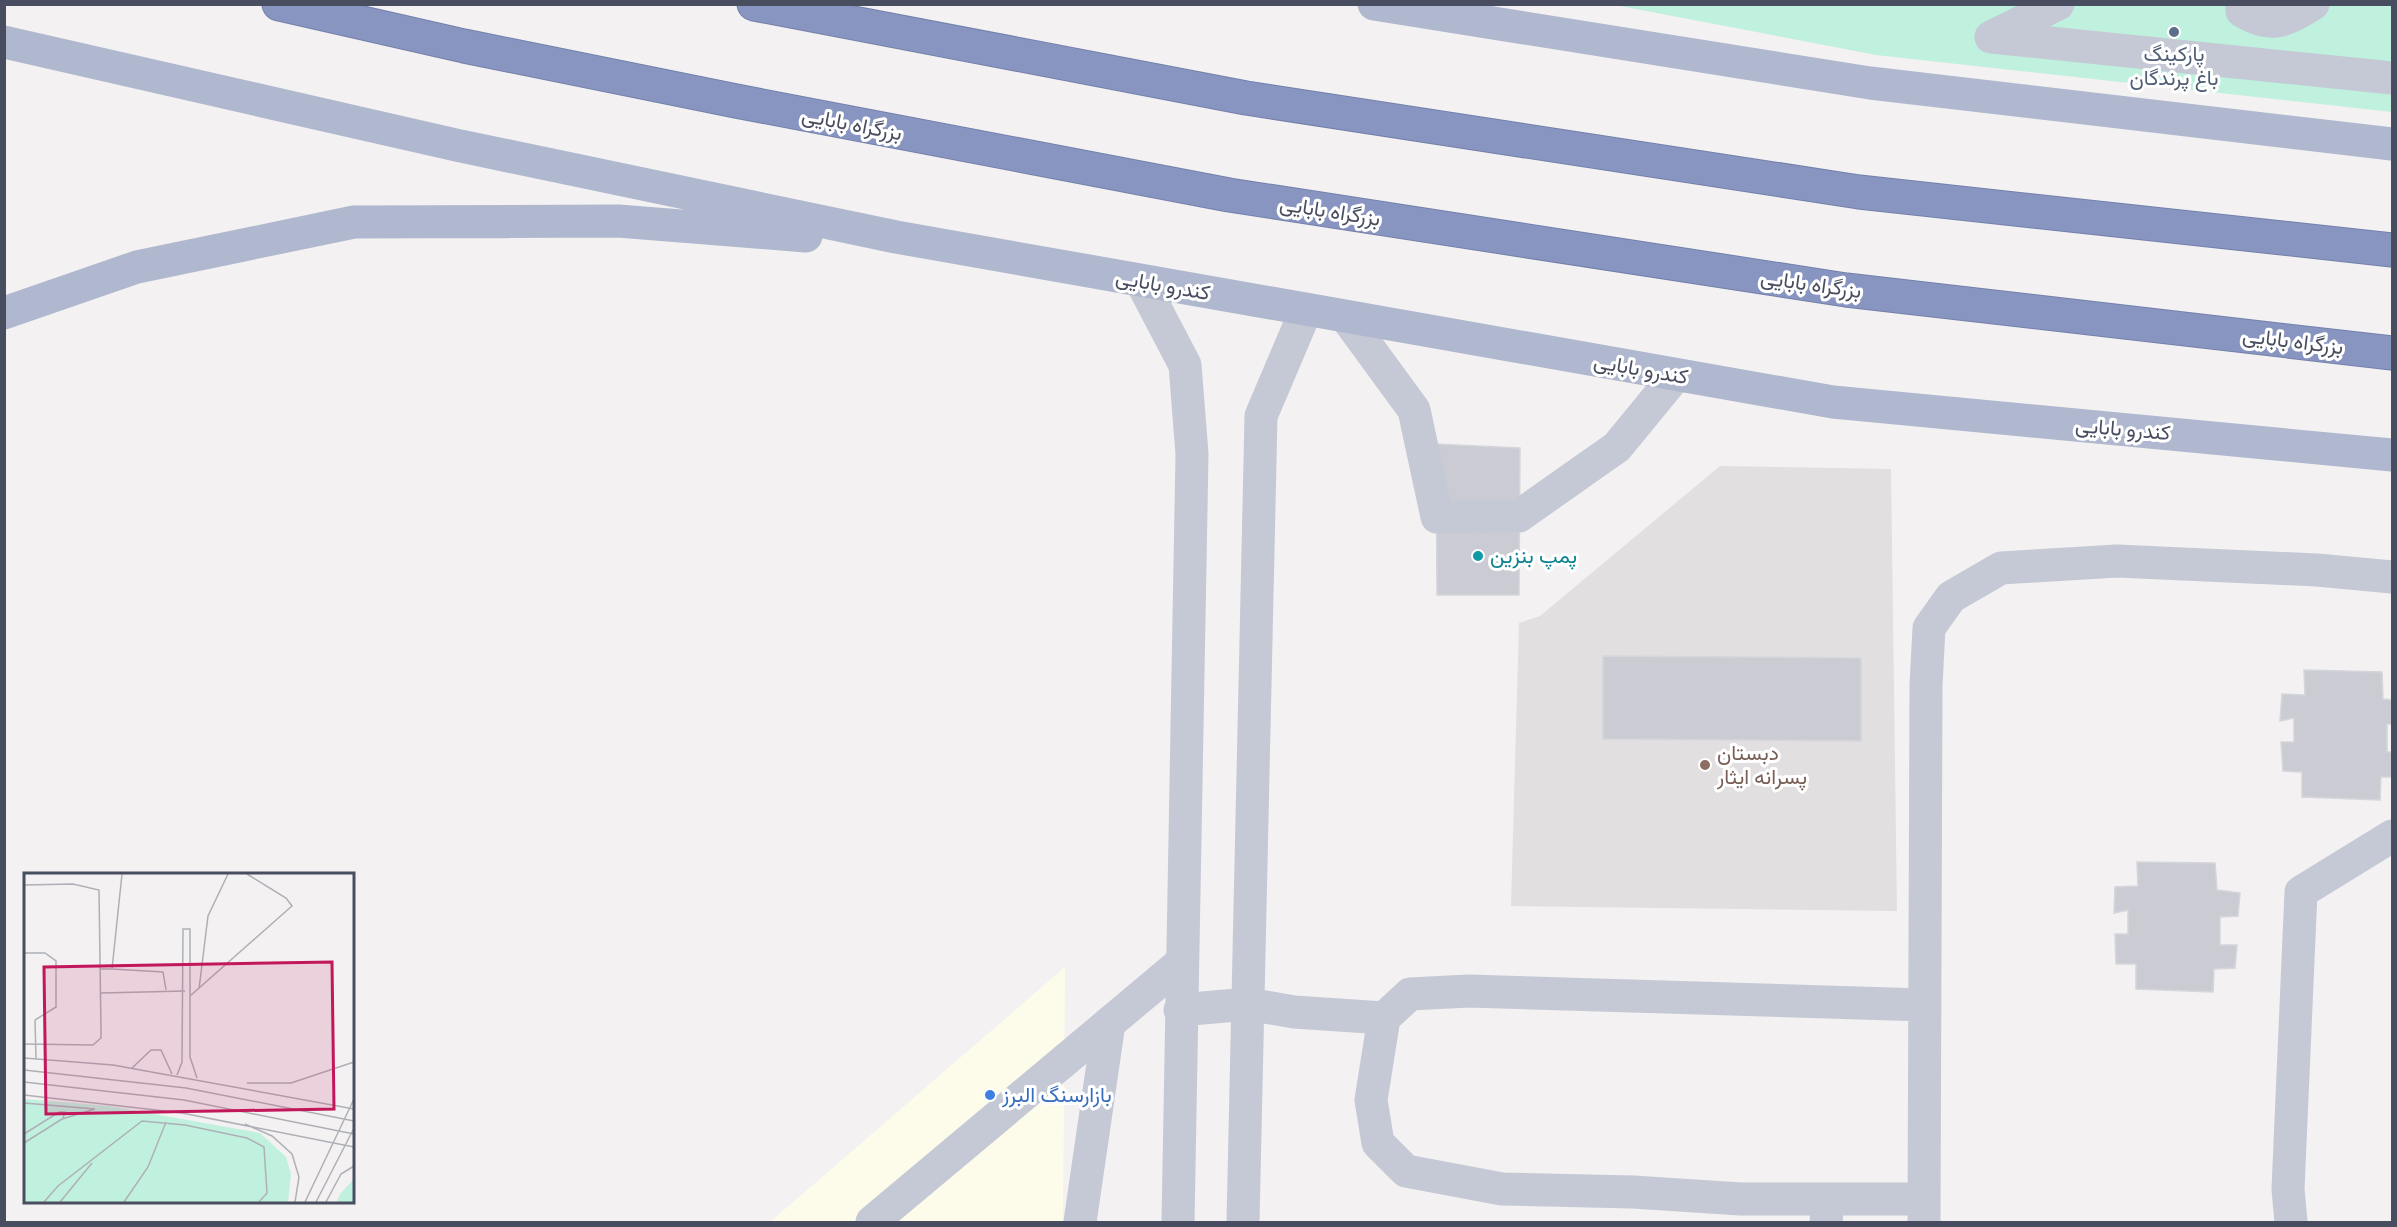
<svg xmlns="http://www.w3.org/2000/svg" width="2397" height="1227" font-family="Roboto,Vazirmatn,sans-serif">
<rect width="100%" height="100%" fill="#f3f1f1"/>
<path fill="#fdfceb" d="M1065,967L1063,1222H770Z"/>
<path fill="#e1dfe0" d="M1720,466L1891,469L1897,911L1511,906L1519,623L1540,616Z"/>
<path fill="#c0f0de" d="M1615,5H2392V112L1876,55Z"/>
<path fill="#cbccd3" stroke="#d5d5dc" stroke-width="1.5" d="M1436,444L1520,448L1519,595H1437Z
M1603,656L1861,658V741L1603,739Z
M2304,670L2382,672L2383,699L2392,700V724H2387V752H2392V777H2381L2380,800L2302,797V772L2283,771L2281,742H2294V718L2280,721L2282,694L2305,695Z
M2137,862L2215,863L2217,890L2240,893L2238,916L2220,917V945H2237L2235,968L2214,969L2213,992L2136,989V964H2116L2115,934H2128V910L2114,913L2115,887L2138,886Z"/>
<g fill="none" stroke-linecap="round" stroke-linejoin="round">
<defs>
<path id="highway" d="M279,4L464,46L736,101L1229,195L1846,290L2392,353
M754,4L1246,98L1859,192L2392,250"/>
</defs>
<use href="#highway" stroke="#7380ab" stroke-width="35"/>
<path stroke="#c4c9d5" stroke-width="33" d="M2242,4V11C2272,29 2285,21 2313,4
M1991,37L2392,78
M1991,37L2058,4
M1141,281L1185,365L1192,454L1178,1222
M1346,317L1414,410L1437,517L1519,516L1617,447L1676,375
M1180,1010L1248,1004L1294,1012L1384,1018
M1828,1199H1741L1633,1192L1502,1189L1406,1171L1378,1143L1371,1100L1384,1018L1410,994L1469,991L1924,1005
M872,1222L1181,963
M1080,1222L1109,1023
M1243,1222L1261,416L1306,310
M1826,1222L1828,1199H1924
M1924,1222L1926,685L1929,628L1951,597L2001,568L2117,561L2317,570L2392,577
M2291,1222L2288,1189L2301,892L2392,836"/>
<path stroke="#b0b8cf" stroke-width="33" d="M1374,4L1870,83L2392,144
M4,42L456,145L896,237L1833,402L2392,455
M4,313L137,267L354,222L618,221L806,236"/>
<use href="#highway" stroke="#8895c0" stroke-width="33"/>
</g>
<circle fill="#5c6f8a" stroke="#fff" stroke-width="2" cx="2174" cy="32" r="6"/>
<circle fill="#0f9aa8" stroke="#fff" stroke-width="2" cx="1478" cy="556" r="6"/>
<circle fill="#8d6e63" stroke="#fff" stroke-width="2" cx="1705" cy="765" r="6"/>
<circle fill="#3f7fe0" stroke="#fff" stroke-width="2" cx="990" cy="1095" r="6"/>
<g text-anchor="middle" stroke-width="6" stroke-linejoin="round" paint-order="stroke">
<g font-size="21" fill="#4e5e75" stroke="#fff">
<text x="2174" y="61">پارکینگ<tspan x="2174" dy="24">باغ پرندگان</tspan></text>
</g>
<g font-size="21" fill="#484e5f" stroke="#fff">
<text transform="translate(852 124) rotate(11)" y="7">بزرگراه بابایی</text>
<text transform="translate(1330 211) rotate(9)" y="7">بزرگراه بابایی</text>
<text transform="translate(1811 284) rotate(8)" y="7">بزرگراه بابایی</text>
<text transform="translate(1163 285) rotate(10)" y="7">کندرو بابایی</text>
<text transform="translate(2293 341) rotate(7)" y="7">بزرگراه بابایی</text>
<text transform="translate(1641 369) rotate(10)" y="7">کندرو بابایی</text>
<text transform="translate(2123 429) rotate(5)" y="7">کندرو بابایی</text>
</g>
<g font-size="21" fill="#0d838f" stroke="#fff" text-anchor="start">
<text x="1490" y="563">پمپ بنزین</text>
</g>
<g font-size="21" fill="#785e54" stroke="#fff" text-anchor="start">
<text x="1717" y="760">دبستان<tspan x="1717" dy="24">پسرانه ایثار</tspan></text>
</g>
<g font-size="21" fill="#366cbe" stroke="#fff" text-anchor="start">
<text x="1002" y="1102">بازارسنگ البرز</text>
</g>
</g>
<g transform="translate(24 873)">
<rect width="330" height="330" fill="#f3f1f1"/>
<path d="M0,226L85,233L236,260L262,284L267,301L264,329H0ZM330,306V329H313L316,321Z" fill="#c0f0de"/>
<path fill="none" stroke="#afb0b7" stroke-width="1.5" d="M0,12L49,11L75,17L77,158V165L69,172L0,171M0,80H21L32,88V134L11,147M77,96H88L98,1M88,96L139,99L142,117M175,116L184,43L204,1M77,120L161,118M166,123L268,33L262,25L223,1M11,147L12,186M0,185L89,192L330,236M108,195L127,177H137L148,201M0,197L162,215L330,248M153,202L158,189L159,56H166V184L173,205M0,209L160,227L330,261M223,210H267L330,189M0,222L158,240L330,274M0,230L71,236M221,251L248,263L268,281L275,304L271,329M0,261L35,239H41L39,245M0,270L38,246L71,236M20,329L34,313L118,248L161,252L223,265L240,274L243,320L235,329M36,329L68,290M100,329L124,294L142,249M281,329L330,226M292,329L329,257M302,329L317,301L330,293"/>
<path fill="#c2185b" fill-opacity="0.15" stroke="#c2185b" stroke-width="3" d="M308,89L310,236L22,241L20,94Z"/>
<rect width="330" height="330" fill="none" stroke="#484e5f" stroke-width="3"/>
</g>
<rect width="2397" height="1227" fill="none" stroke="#484e5f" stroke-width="12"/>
</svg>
